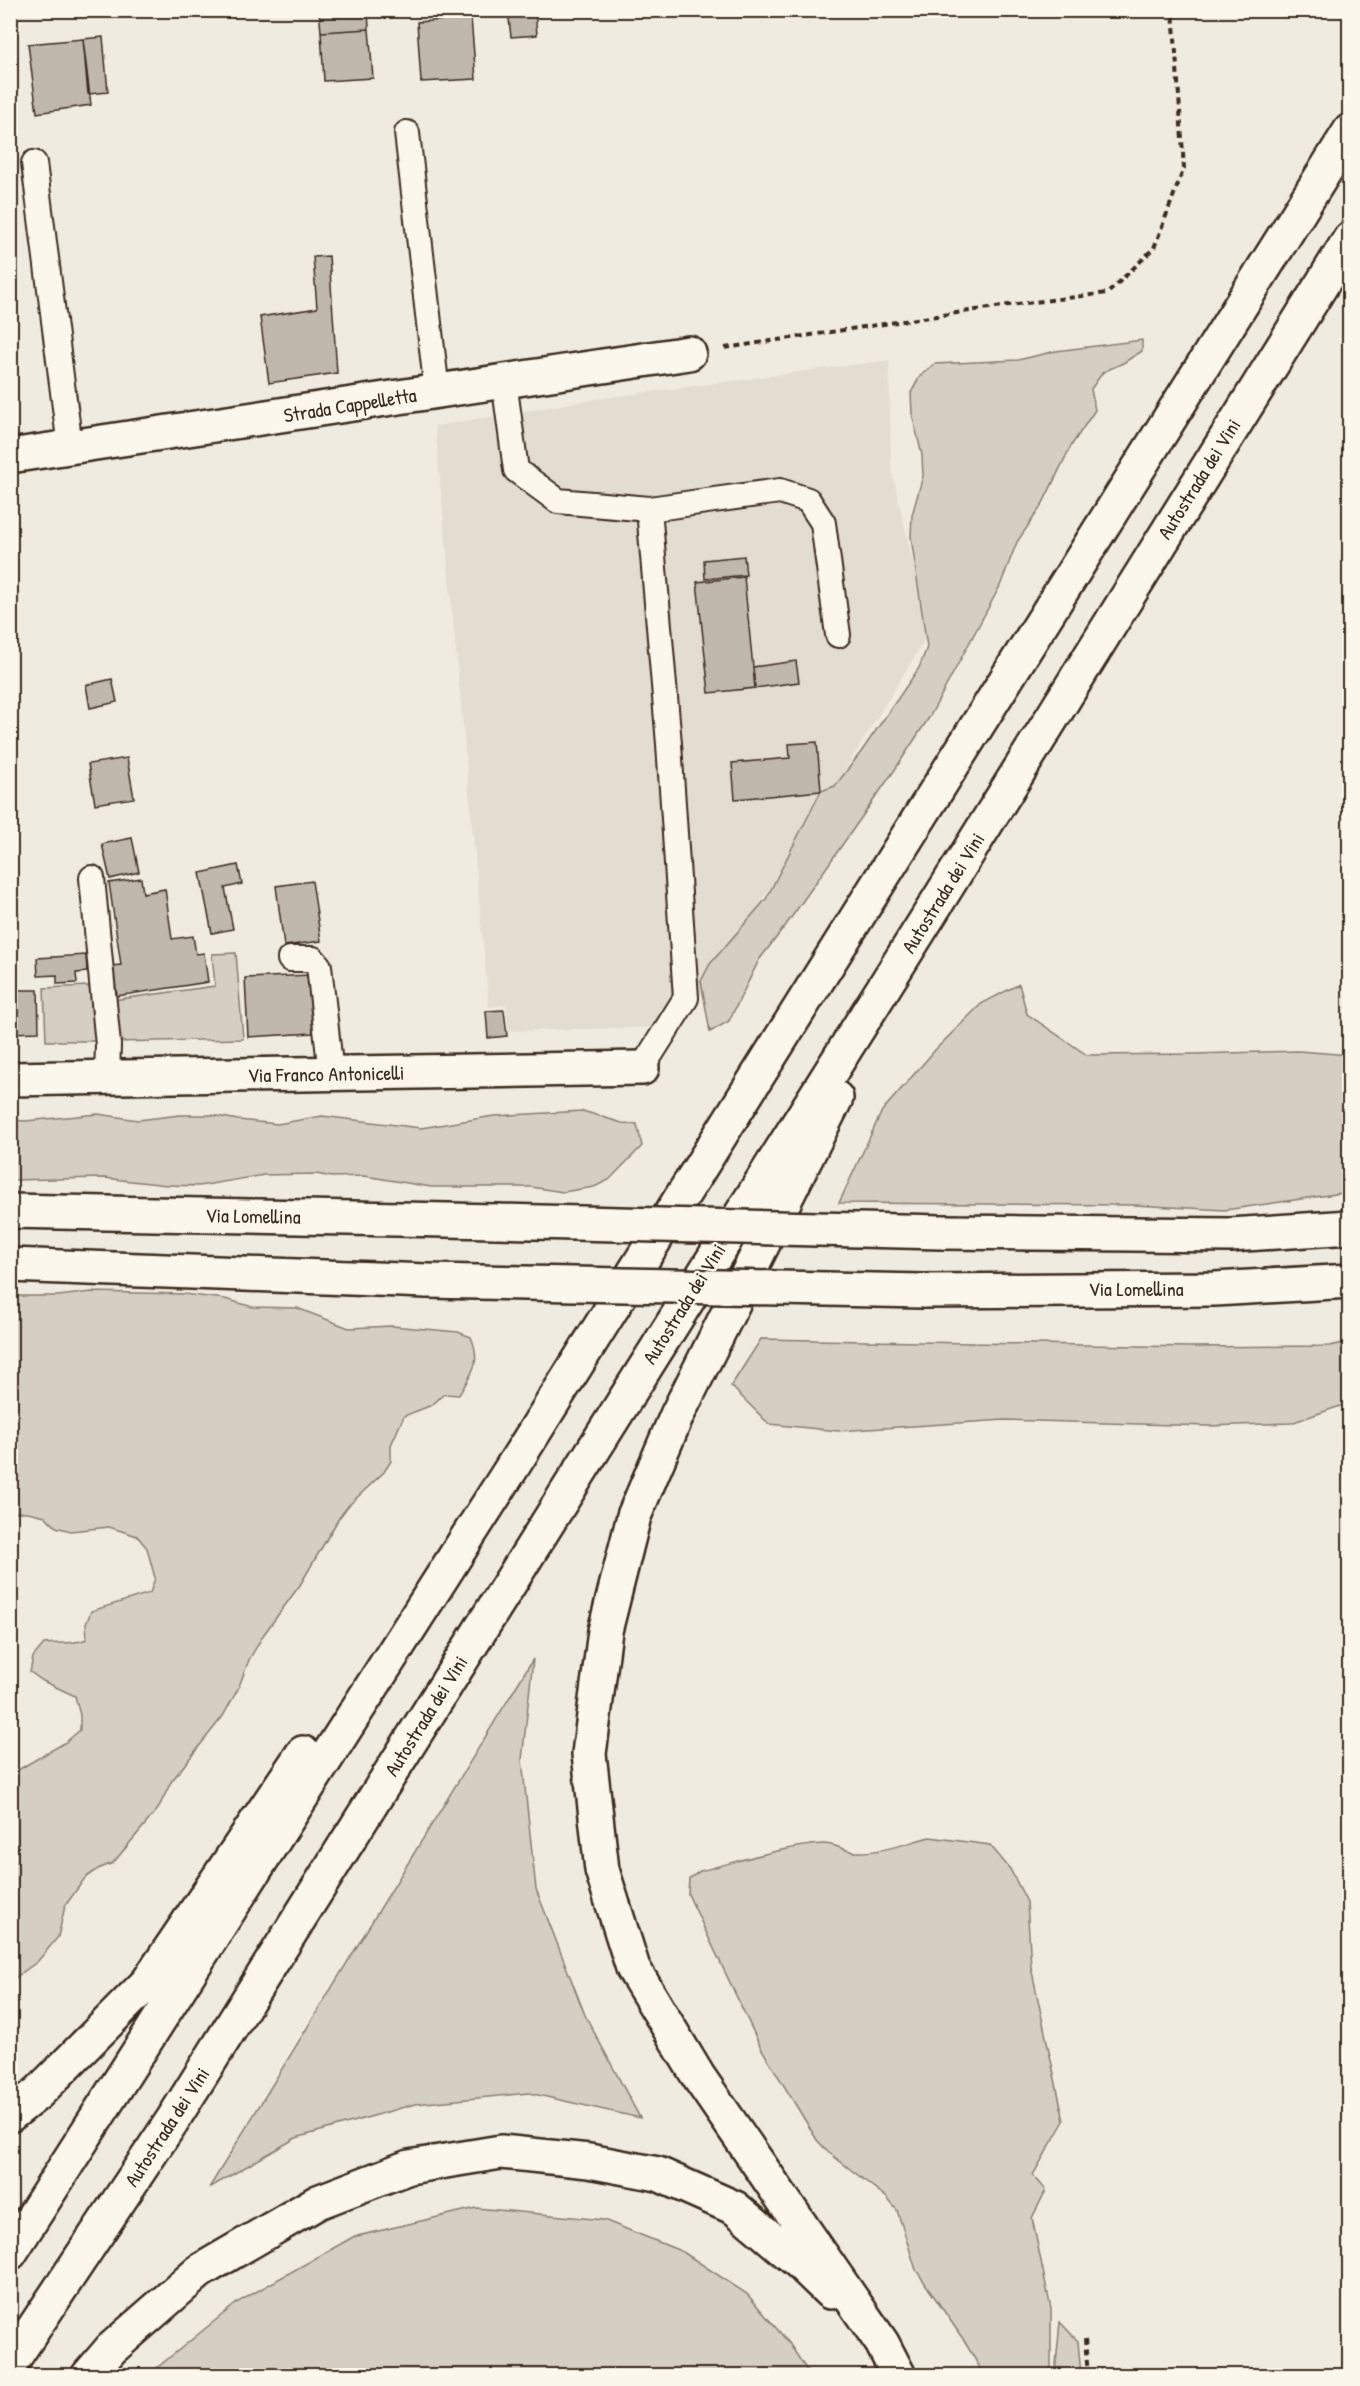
<svg xmlns="http://www.w3.org/2000/svg" width="1360" height="2386" font-family="'Patrick Hand',sans-serif">
<rect width="100%" height="100%" fill="#f0ebe0"/>
<filter id="ink" filterUnits="userSpaceOnUse"><feTurbulence type="fractalNoise" baseFrequency=".0167" numOctaves="2"/><feDisplacementMap in="SourceGraphic" scale="12" xChannelSelector="R" yChannelSelector="G"/><feConvolveMatrix kernelMatrix="1 2 1 2 8 2 1 2 1" color-interpolation-filters="sRGB"/></filter>
<g filter="url(#ink)">
<path fill="#e2dcd1" d="M889,360L891,467L929,633L824,804L679,1029L662,1027L509,1031L506,1005L489,1007L435,426L596,399Z"/>
<path fill="#d5cec3" stroke="#887c70" stroke-width="1.5" d="M1142,340V351L1123,363L1103,372L1091,389L1095,410L1071,446L1042,505L1017,542L1000,586L930,716L894,771L786,925L759,960L729,1021L710,1032L701,981L710,964L766,899L821,791L835,786L861,752L919,668L927,647L911,537L912,515L923,476L922,455L912,414L911,393L920,376L934,364L1018,360L1056,351Z
M236,953L243,1039L116,1042L113,1000L215,986L212,954Z
M1019,984L1027,1014L1087,1055L1196,1054L1299,1051L1349,1055V1192L1225,1210L1134,1205L839,1203L882,1111L936,1049L981,1004Z
M89,986L98,1041H46L44,988Z
M583,1111L622,1123L637,1124L642,1146L609,1180L594,1187L563,1192L531,1187H431L365,1176L332,1177L316,1174L264,1175L199,1186L167,1185L104,1178L11,1180V1120L26,1121L98,1114L138,1120L180,1115H212L238,1120L278,1124L322,1116L421,1128L494,1116Z
M92,1292L183,1294L225,1299L253,1307L297,1308L349,1328L392,1326L458,1332L471,1337C482,1363 472,1372 459,1395L444,1394L432,1405L404,1416L391,1445V1461L384,1472L348,1506L339,1518L300,1585L264,1634L249,1660L238,1689L223,1716L171,1782L158,1809L113,1863L98,1869L85,1878L65,1906L58,1937L38,1961L11,1981V1774L66,1742L80,1730V1715L75,1696L43,1681L30,1672L33,1657L44,1644C59,1642 72,1645 87,1639L86,1624L91,1611L150,1593L155,1578L147,1548L137,1536L109,1527L71,1531L56,1527L45,1516L28,1512H11V1296H58Z
M761,1339L1190,1347L1329,1346L1349,1342V1403L1291,1423L1209,1426L1004,1420L838,1431L769,1424L731,1386Z
M533,1659L522,1760L536,1889L585,2015L640,2118L529,2093L415,2104L296,2138L209,2188Z
M930,1837L990,1845L1010,1869L1027,1902L1031,1967L1064,2121L1033,2175L1046,2190L1032,2218L1051,2309V2375H982L979,2366L963,2339L916,2270L897,2210L886,2197L828,2152L817,2140L761,2048L688,1894L689,1879L700,1871C740,1861 781,1847 822,1844C835,1843 845,1852 857,1852C881,1853 907,1843 930,1837Z
M476,2208L604,2220L683,2252L747,2294L789,2343L810,2375H148L238,2302L353,2237Z
M1060,2322L1078,2341L1081,2375H1055Z"/>
<path fill="#c0b8ad" stroke="#3b2a1e" stroke-width="1.5" d="M319,10H368L369,29L321,32Z
M508,10H535L537,35L511,37Z
M471,18L476,79L421,82L417,22Z
M369,29L373,78L324,81L321,32Z
M103,37L108,92L88,94L83,39Z
M83,39L91,105L37,113L28,44Z
M329,256L337,373L269,383L260,317L317,308L313,257Z
M744,556L746,575L705,579L704,560Z
M744,577L755,688L709,693L697,582Z
M796,661L799,682L755,688L753,667Z
M112,679L117,702L90,708L86,685Z
M817,742L821,791L735,799L732,763L790,758L789,744Z
M127,758L134,798L95,804L88,764Z
M132,838L139,872L110,879L102,844Z
M238,865L242,884L225,888L233,929L212,933L200,873Z
M10,866L18,915L10,917Z
M141,878L143,893L165,889L172,939L193,936L196,954L204,953L208,982L117,996L112,966L121,965L109,883Z
M312,881L321,941L284,946L276,886Z
M86,955L87,972L76,973L77,983L57,984V975L38,976L37,958Z
M310,975L313,1033L248,1037L245,978Z
M10,990H38L39,1032L10,1033Z
M504,1010L507,1036L488,1038L486,1011Z"/>
<g fill="none" stroke-linecap="round" stroke-linejoin="round">
<defs>
<path id="lane" d="M407,133L437,392
M34,163L70,447
M504,381L516,470L558,501L649,509L669,744L686,998L642,1068
M649,509L780,491L808,500L823,523L838,635
M92,878L108,1045L107,1077
M290,959H313L319,966L331,1074"/>
<path id="street" d="M10,456L689,353
M10,1079L642,1068"/>
<path id="primary" d="M10,1211L496,1221
M942,1232L1231,1235L1350,1227
M10,1265L427,1281
M923,1291L1215,1289L1350,1281"/>
<path id="highway" d="M836,1098L677,1415L634,1516L605,1631L589,1754L602,1870L633,1968L698,2076L882,2343L899,2376
M10,2115L38,2093L148,1982L303,1753
M10,2253L511,1469L1350,131
M10,2364L172,2121L923,925L1350,239
M88,2376L111,2349L200,2271L318,2202L409,2167L501,2152L589,2161L658,2174L735,2208L800,2263L830,2292"/>
</defs>
<use href="#lane" stroke="#3b2a1e" stroke-width="28"/>
<use href="#street" stroke="#3b2a1e" stroke-width="38"/>
<use href="#primary" stroke="#3b2a1e" stroke-width="38"/>
<use href="#highway" stroke="#3b2a1e" stroke-width="38"/>
<path stroke="#3b2a1e" stroke-width="4" stroke-dasharray="6 4.5" stroke-linecap="butt" d="M725,348L1009,305L1108,293L1154,248L1184,168L1173,10
M1085,2339L1088,2376"/>
<use href="#lane" stroke="#fbf7ec" stroke-width="24"/>
<use href="#street" stroke="#fbf7ec" stroke-width="33"/>
<use href="#primary" stroke="#fbf7ec" stroke-width="33"/>
<use href="#highway" stroke="#fbf7ec" stroke-width="33"/>
<defs>
<path id="primary-bridge" d="M496,1221L942,1232
M427,1281L923,1291"/>
</defs>
<use href="#primary-bridge" stroke="#3b2a1e" stroke-width="38" stroke-linecap="butt"/>
<use href="#primary-bridge" stroke="#fbf7ec" stroke-width="33"/>
</g>
</g>
<g text-anchor="middle" stroke-width="5" stroke-linejoin="round" paint-order="stroke">
<g font-size="20" fill="#3b2a1e" stroke="#fbf7ec">
<text transform="translate(350 405) rotate(-9)" y="7">Strada Cappelletta</text>
<text transform="translate(1199 479) rotate(-58)" y="7">Autostrada dei Vini</text>
<text transform="translate(943 893) rotate(-58)" y="7">Autostrada dei Vini</text>
<text transform="translate(326 1074) rotate(-1)" y="7">Via Franco Antonicelli</text>
<text transform="translate(253 1216) rotate(1)" y="7">Via Lomellina</text>
<text x="1136" y="1296">Via Lomellina</text>
<text transform="translate(684 1304) rotate(-58)" y="7">Autostrada dei Vini</text>
<text transform="translate(426 1716) rotate(-58)" y="7">Autostrada dei Vini</text>
<text transform="translate(167 2127) rotate(-57)" y="7">Autostrada dei Vini</text>
</g>
</g>
<rect width="1360" height="2386" fill="none" stroke="#fbf7ec" stroke-width="36"/>
<rect x="18" y="18" width="1324" height="2350" fill="none" stroke="#3b2a1e" stroke-width="2" filter="url(#ink)"/>
</svg>
